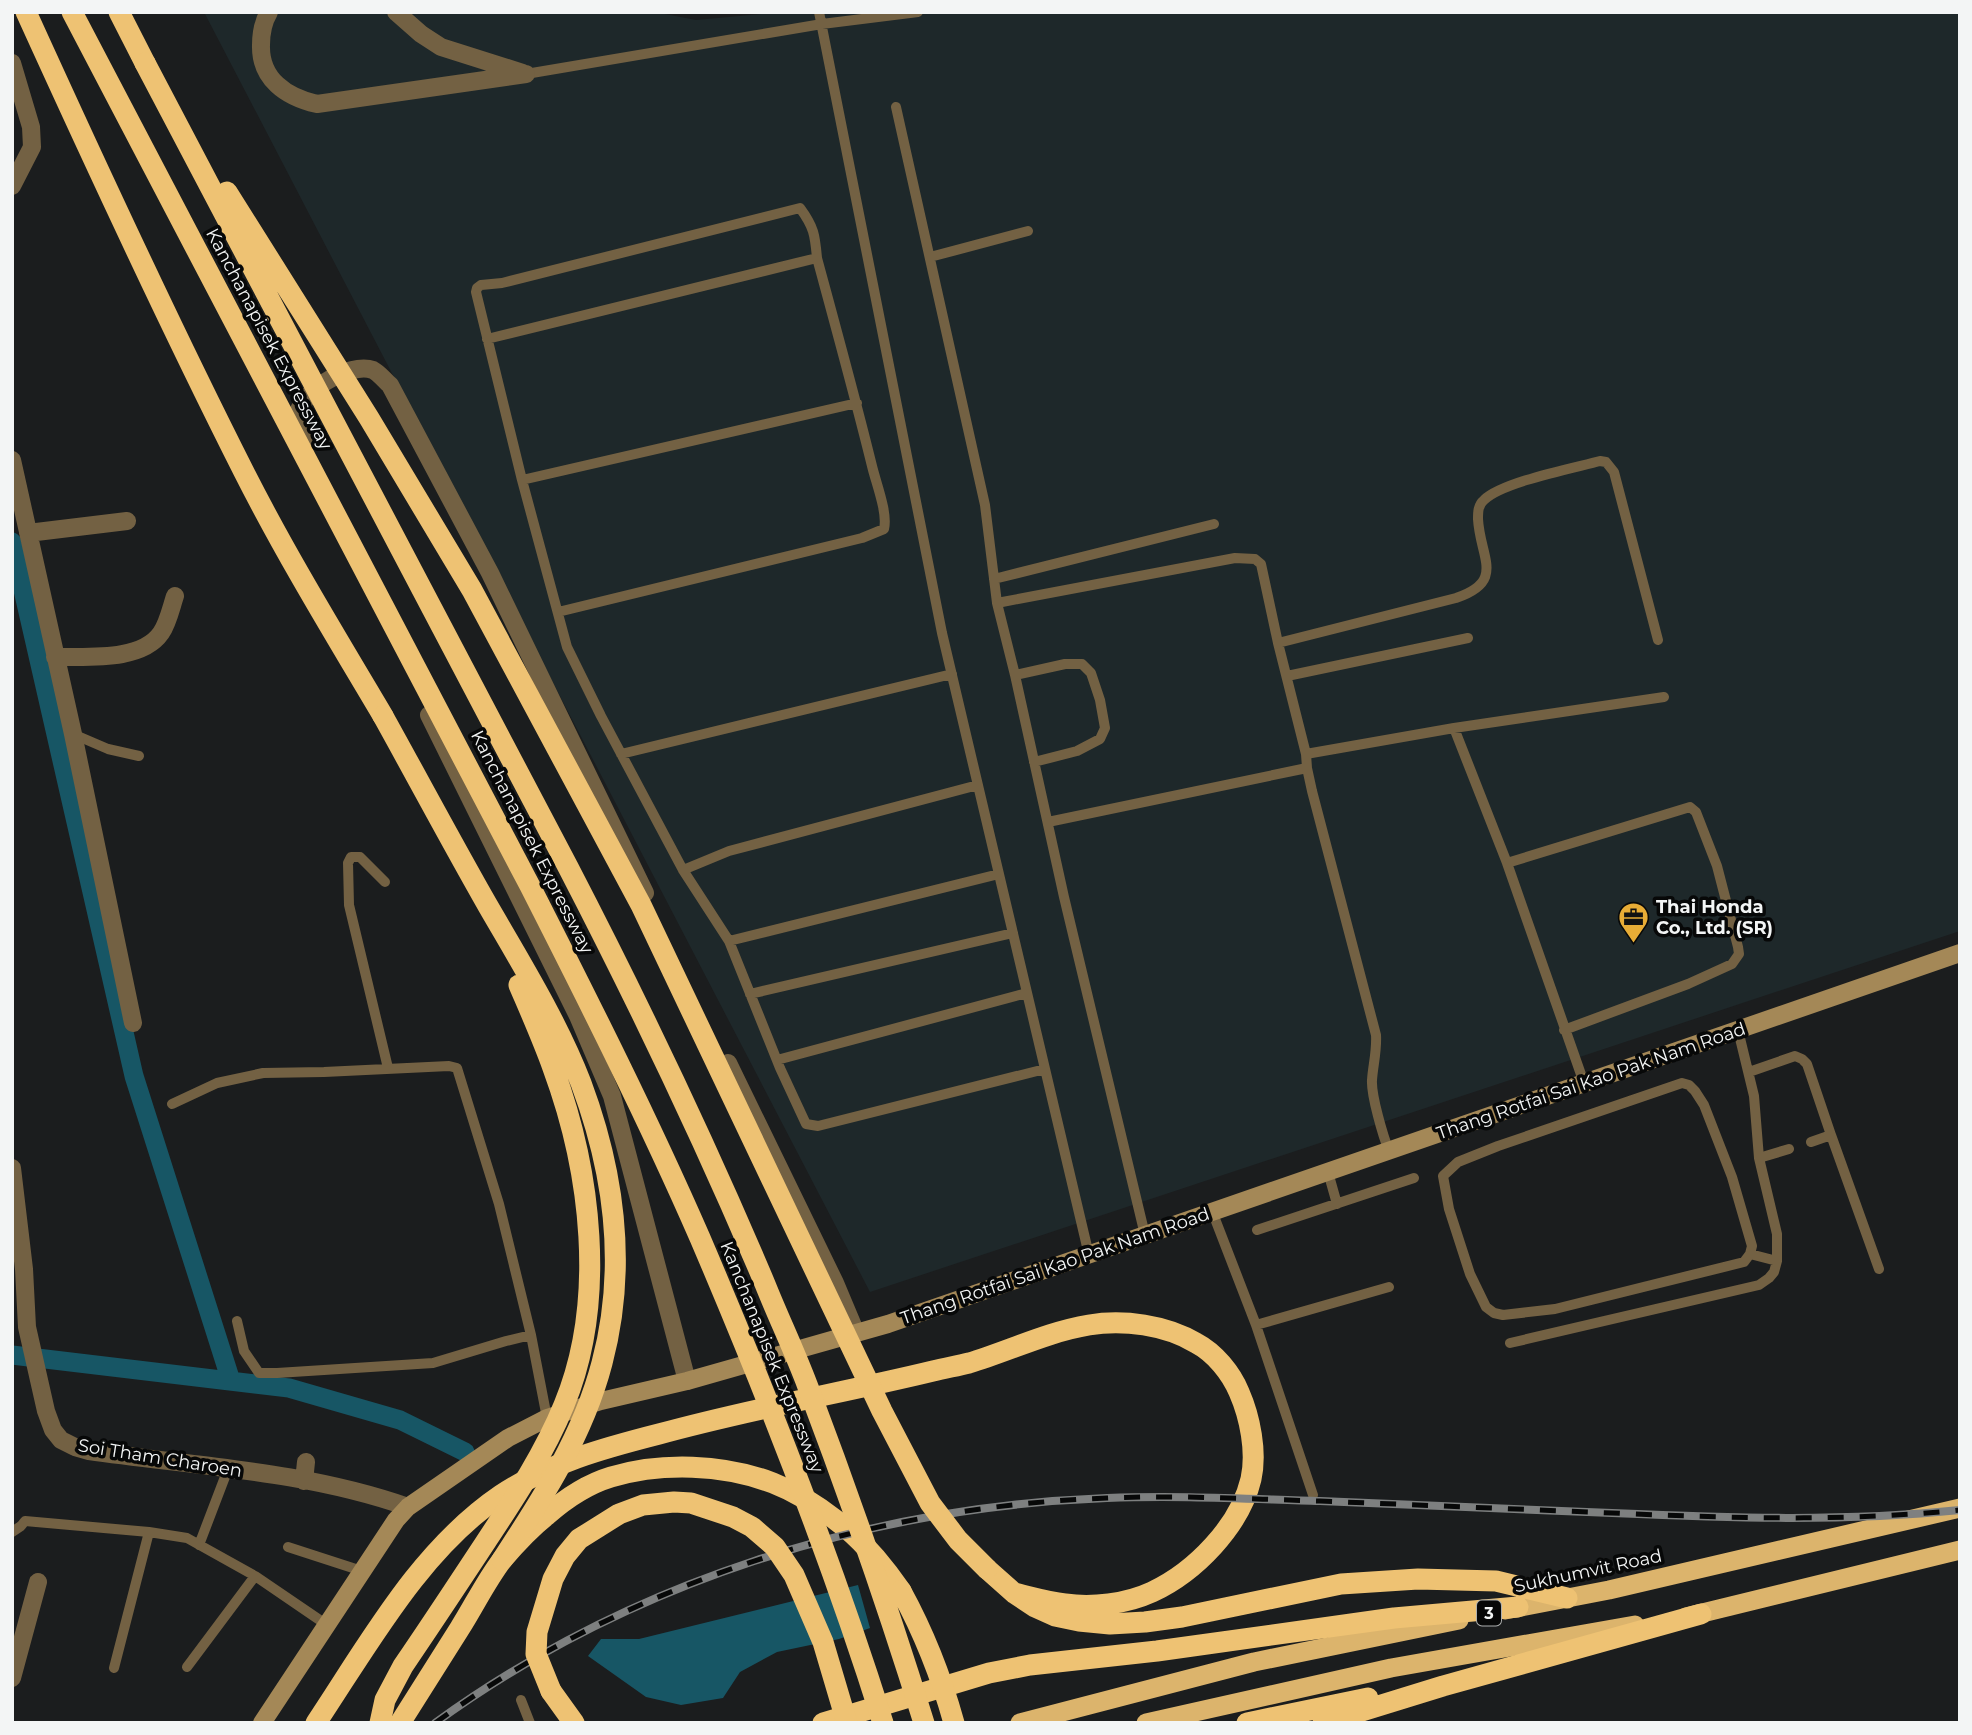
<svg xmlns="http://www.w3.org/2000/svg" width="1972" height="1735" font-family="Montserrat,sans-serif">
<rect width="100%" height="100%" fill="#1b1d1e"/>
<path fill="#1e282a" d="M204,12H655L696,20L782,12H1960V931L870,1292Z"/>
<path fill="#175665" d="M858,1585L870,1628L839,1639L777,1652L740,1672L723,1698L681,1705L646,1697L588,1656L601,1639H639Z"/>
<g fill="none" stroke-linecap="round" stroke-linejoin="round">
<path stroke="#175665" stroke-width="19" d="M12,542L134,1076L231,1381
M12,1355L289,1388L400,1420L465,1452"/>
<path stroke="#736143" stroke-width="10" d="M819,12L942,633L1089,1255
M526,74L822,24L918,12
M896,107L985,505L997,603L1015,675L1064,897L1145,1235
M930,257L1028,231
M487,339L817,258C815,235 814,227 800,208L502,283L481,285L477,288L476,292L522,480L567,647L601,716L683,870
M522,480L857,403
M994,579L1214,524
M997,603L1235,558L1255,559L1261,564L1278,643L1306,754L1307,768L1312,791L1376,1035C1377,1051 1373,1065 1372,1080C1371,1095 1383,1136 1389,1151
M558,612L862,538L884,529C888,513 876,483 872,466C855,397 836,328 817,258
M1278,643L1456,598C1506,581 1480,558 1478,519C1478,512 1478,505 1484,500C1502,482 1574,468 1600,461L1606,462L1614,472L1658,640
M1015,675L1065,664H1082L1091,673L1100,700L1105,728L1100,739L1077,751L1034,762
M1287,676L1468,638
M1454,728L1507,863L1584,1083
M73,734L108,749L139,756
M621,754L952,674
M1306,754L1454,728L1664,697
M978,785L729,851L683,870L729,941L780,1068L806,1124L818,1126L1045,1069
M1048,822L1307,768
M1507,863L1690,807L1696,812L1717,866L1738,947L1739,954L1732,964L1688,984L1564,1030
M385,882L360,857H351L348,863L349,905L388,1068
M729,941L999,874
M750,994L1013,933
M777,1060L1027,993
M1749,1072L1795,1056L1802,1059L1807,1064L1831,1135L1811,1142
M1682,1083L1689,1085L1695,1091L1704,1105L1732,1177L1752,1246L1750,1254L1744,1262L1555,1309L1503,1315L1494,1313L1486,1307L1470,1274L1449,1209L1443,1176L1458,1162L1498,1146Z
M172,1104L217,1083L263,1073L324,1072L449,1066L457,1068L499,1204L531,1335L547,1418
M1831,1135L1879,1269
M1759,1158L1789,1149
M1328,1172L1337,1204
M1212,1211L1256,1325L1313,1495
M1257,1230L1414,1178
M1750,1254L1777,1261
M237,1321L244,1351L259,1373H277L433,1363L506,1341L531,1335
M1256,1325L1389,1287
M1510,1343L1759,1285L1769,1278L1774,1272L1777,1261V1234L1759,1158L1754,1096L1738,1030
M12,1532L21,1526L25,1521L149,1532L187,1538L255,1576L327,1625
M199,1545L228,1469
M288,1547L362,1571
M187,1667L255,1576
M114,1668L149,1532
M521,1700L530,1723"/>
<path stroke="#736143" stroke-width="18" d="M269,12C263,22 261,33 261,45C260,79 286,97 317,104L526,74
M396,12L421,34L441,47L523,73
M12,63L31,127L32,147L12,186
M305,441C303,435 298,426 297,420C296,393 350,361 373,370C379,373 385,381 390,385L490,573L645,893
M12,460L73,734L133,1023
M28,533L127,521
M55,657C86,656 141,662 161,633C168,623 171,608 175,596
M429,715L578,1016L612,1096L687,1381
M728,1063L835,1283L856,1333
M12,1168L24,1269L27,1327L46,1411L53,1430L61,1440L75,1447L89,1451C195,1466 306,1471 408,1507
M304,1481L306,1462
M12,1678L38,1582"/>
<path stroke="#a48857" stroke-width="18" d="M262,1723L396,1520L408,1507L508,1438L547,1418L601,1401L687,1381L888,1324L1960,953"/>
<path stroke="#dcb46c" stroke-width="19" d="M1505,1610L1609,1590L1960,1508
M1686,1617L1960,1550
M1020,1723L1254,1662L1459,1620
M1146,1723L1391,1668L1635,1625"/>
<path stroke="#eec273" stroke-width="21" d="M26,12C96,166 167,320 244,472C286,555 335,635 383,716
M119,12L145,63
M987,1569L1014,1593L1035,1607L1055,1616L1079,1621L1110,1624L1145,1622L1182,1617L1341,1584L1418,1579L1496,1581L1567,1598
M551,1691L574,1723
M316,1723C370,1642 420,1550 501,1495C549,1463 604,1448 659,1434C749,1409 842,1393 933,1371C945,1368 957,1366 969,1363C1009,1351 1047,1332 1089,1325C1123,1319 1166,1325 1196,1343C1215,1353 1231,1373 1239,1392C1250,1417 1257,1452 1251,1479C1240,1526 1195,1572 1152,1592C1126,1604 1092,1608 1065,1604C1048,1602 1031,1597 1014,1593
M400,1723C420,1691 440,1660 460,1628C474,1606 486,1581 502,1560C513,1547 533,1526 547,1515C564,1500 588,1484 611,1477C662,1462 723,1464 773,1483C796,1492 818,1506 837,1521C863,1540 883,1565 901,1591
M823,1723L989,1673L1030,1665L1157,1651L1394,1618L1518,1607
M1247,1723L1368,1698
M1323,1723L1443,1686L1701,1614"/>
<defs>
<path id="rail" d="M435,1723C629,1582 868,1507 1107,1498C1178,1495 1249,1499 1320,1501C1418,1505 1515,1509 1612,1513C1730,1518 1843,1522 1960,1510"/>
</defs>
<use href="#rail" stroke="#7e8080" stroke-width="8"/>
<use href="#rail" stroke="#070808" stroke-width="5" stroke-dasharray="16" stroke-linecap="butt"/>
<path stroke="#eec273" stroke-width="21" d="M72,12L530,886C589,1002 648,1119 700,1238C768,1397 831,1558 883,1723
M145,63L568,867C639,1004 705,1142 765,1284C779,1319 795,1352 808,1387C850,1498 889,1610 924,1723
M227,192L369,418L472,590L641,905L882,1411L930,1503L958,1540L987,1569
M383,716C418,779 452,843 488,906C521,963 557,1021 581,1083C615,1174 627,1269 602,1363C583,1436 542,1499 502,1560
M901,1591C924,1633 941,1676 954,1723
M551,1691L536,1654L537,1632L553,1579L565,1556L579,1539L619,1514L643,1505L674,1502L691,1503L733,1517L752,1527L775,1547L794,1575L823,1642L847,1723
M380,1723L385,1700L403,1666C431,1625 458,1584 485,1543C514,1499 544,1454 564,1405C607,1301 591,1171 553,1068C543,1040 531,1013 519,985"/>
</g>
<defs>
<symbol id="office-pin" viewBox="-11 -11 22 30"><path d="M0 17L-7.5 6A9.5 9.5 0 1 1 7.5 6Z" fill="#e7ac36" stroke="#070808"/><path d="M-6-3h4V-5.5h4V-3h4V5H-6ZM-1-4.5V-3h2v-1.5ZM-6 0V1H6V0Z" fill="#111"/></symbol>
</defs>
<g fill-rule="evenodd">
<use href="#office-pin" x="1616" y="900" width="35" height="47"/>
</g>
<g text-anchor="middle" stroke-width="7" stroke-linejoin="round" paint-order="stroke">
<rect fill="#070808" stroke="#acaeae" stroke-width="2" x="1477" y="1600.5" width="24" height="25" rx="5"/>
<g font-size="16" font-weight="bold" fill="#f3f5f5">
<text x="1489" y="1619">3</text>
</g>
<g font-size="18" fill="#f3f5f5" stroke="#070808">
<text transform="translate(269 339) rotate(62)" y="6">Kanchanapisek Expressway</text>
<text transform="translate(532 842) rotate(63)" y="6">Kanchanapisek Expressway</text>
<text transform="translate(1591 1081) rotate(-19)" y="6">Thang Rotfai Sai Kao Pak Nam Road</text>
<text transform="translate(1055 1266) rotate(-19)" y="6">Thang Rotfai Sai Kao Pak Nam Road</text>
<text transform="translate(772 1357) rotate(68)" y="6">Kanchanapisek Expressway</text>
<text transform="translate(160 1458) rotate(9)" y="6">Soi Tham Charoen</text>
<text transform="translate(1588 1571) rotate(-12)" y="6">Sukhumvit Road</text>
</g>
<g font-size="18" font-weight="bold" fill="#f3f5f5" stroke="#070808" text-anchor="start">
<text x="1656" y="913">Thai Honda<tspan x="1656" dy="21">Co., Ltd. (SR)</tspan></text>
</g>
</g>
<rect width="1972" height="1735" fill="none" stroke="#f3f5f5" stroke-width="28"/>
</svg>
